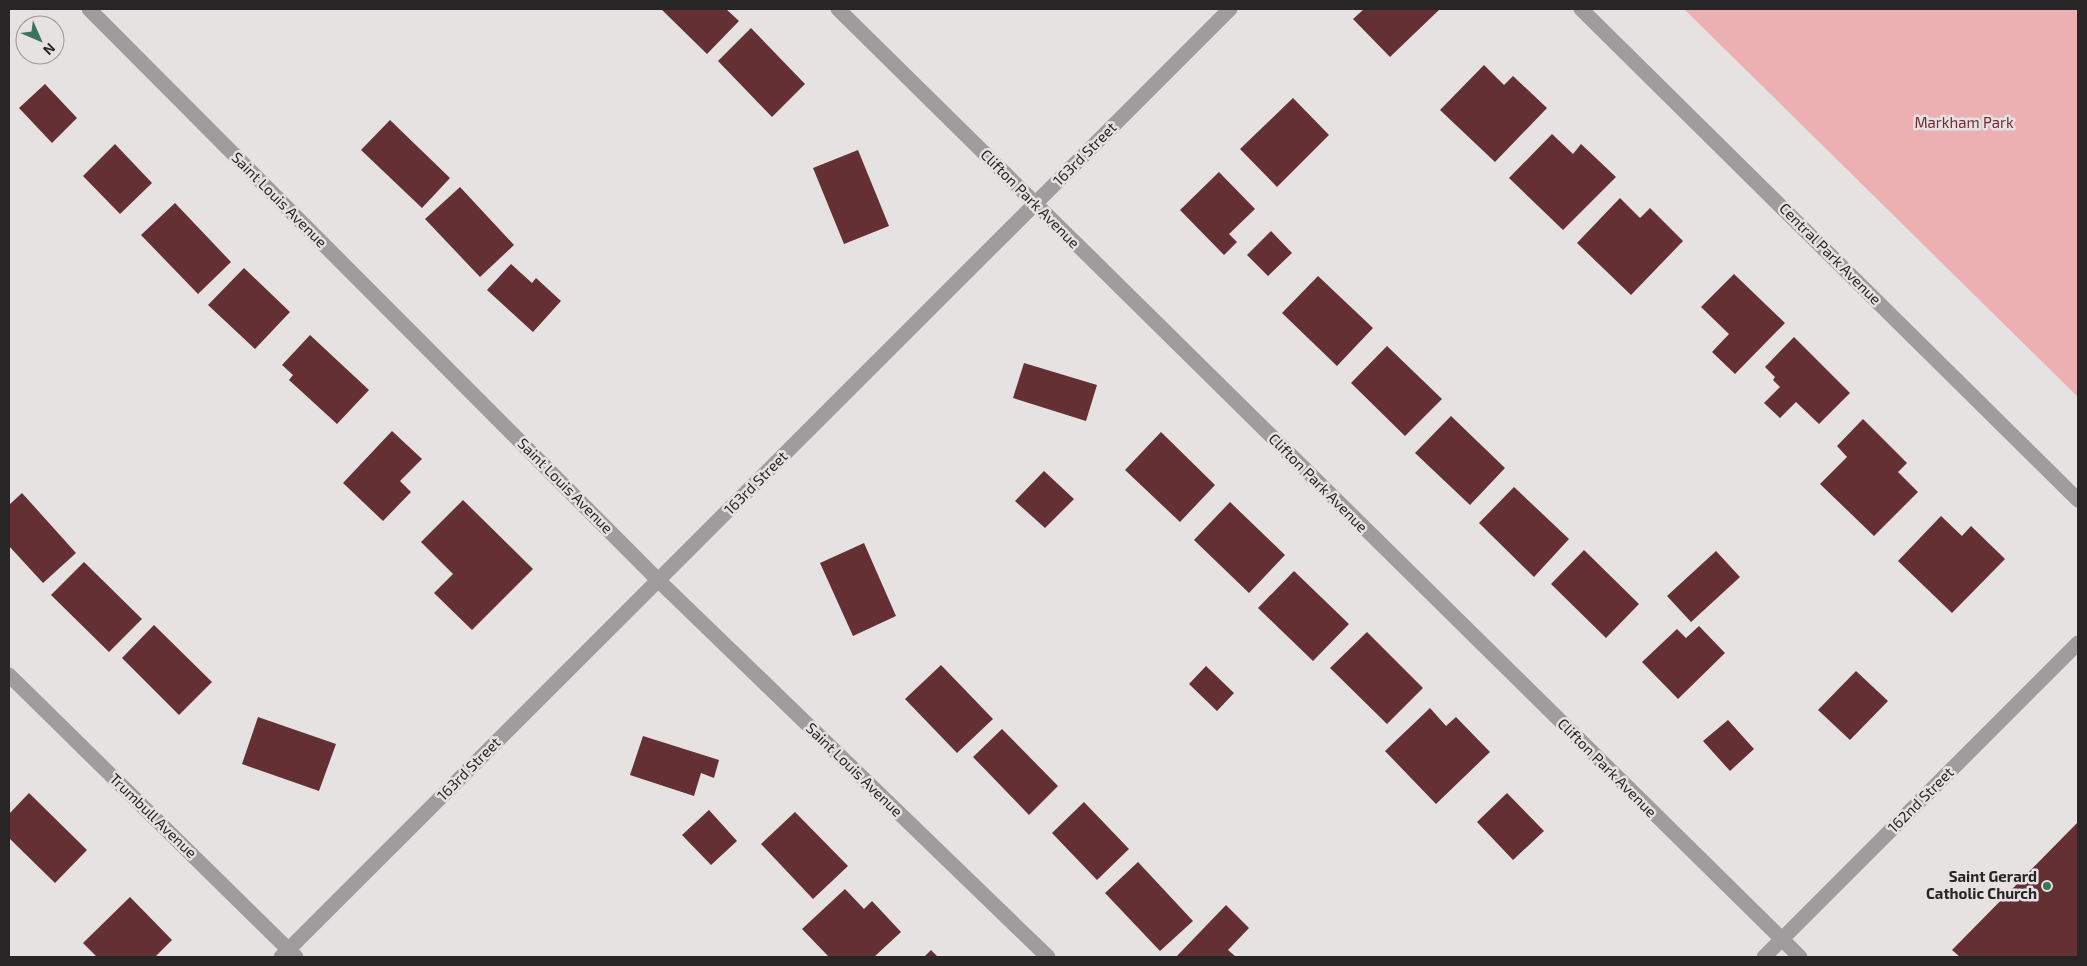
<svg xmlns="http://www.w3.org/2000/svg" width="2087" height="966" font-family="'Exo 2',sans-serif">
<rect width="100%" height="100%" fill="#e6e2e2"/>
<path fill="#edb0b2" d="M1684,9H2078V397Z"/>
<path fill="#643034" d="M661,9H726L739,21L707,54Z
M1364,9H1440L1390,57L1353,19Z
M751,28L805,84L772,117L718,61Z
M1484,65L1504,85L1513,76L1547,108L1495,162L1440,110Z
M45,84L77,118L52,143L19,108Z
M1293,98L1329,135L1277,187L1240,149Z
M390,120L450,178L422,208L361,150Z
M1552,134L1573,154L1581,144L1616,177L1563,230L1509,178Z
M115,144L152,183L120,214L83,176Z
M858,150L889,226L844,244L813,168Z
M1219,172L1255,209L1229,234L1237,242L1224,255L1180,210Z
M460,187L514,245L480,277L425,219Z
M1620,198L1640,218L1650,208L1683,241L1631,295L1577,243Z
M175,203L231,262L198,294L141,235Z
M1271,231L1292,253L1268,276L1247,255Z
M511,264L532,283L536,278L561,301L533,332L487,290Z
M244,268L290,312L255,349L208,305Z
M1734,274L1785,323L1735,374L1712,352L1729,334L1701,307Z
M1318,276L1373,328L1337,366L1282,313Z
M310,335L369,390L337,424L289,380L293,375L282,365Z
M1794,337L1850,393L1819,424L1796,402L1780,418L1764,403L1780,387L1773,380L1775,377L1765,367Z
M1387,346L1442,399L1405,436L1351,383Z
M1024,363L1097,385L1086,421L1013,398Z
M1451,416L1505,468L1470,505L1415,453Z
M1863,419L1907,463L1898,472L1918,492L1874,536L1820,484L1847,457L1837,446Z
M392,431L422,459L400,481L411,492L383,521L343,483Z
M1161,432L1215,485L1180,522L1125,470Z
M1044,471L1074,499L1045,528L1015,501Z
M1514,487L1569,539L1534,577L1479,523Z
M22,493L76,553L43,583L9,546V505Z
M463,500L533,569L472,630L434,593L453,574L421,542Z
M1230,502L1285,555L1249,593L1194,540Z
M1941,516L1962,536L1971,526L2005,559L1952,613L1898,561Z
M864,543L896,616L853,636L820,563Z
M1584,550L1639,604L1606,638L1551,584Z
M1716,551L1740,577L1691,622L1667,596Z
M84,562L142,619L109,652L51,595Z
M1294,571L1349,624L1313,661L1258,608Z
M154,625L212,682L179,715L122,658Z
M1699,626L1725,653L1678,699L1642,662L1677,629L1686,638Z
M1367,632L1423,688L1387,724L1330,668Z
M941,665L993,719L957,753L905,699Z
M1206,666L1234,693L1217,711L1189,684Z
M1856,671L1888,701L1850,740L1818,710Z
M1430,708L1446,726L1456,717L1490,752L1436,804L1385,751Z
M258,717L336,744L319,791L242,764Z
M1728,720L1754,749L1730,771L1703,741Z
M1002,729L1058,786L1029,815L973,757Z
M643,736L719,760L714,778L701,773L694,796L630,775Z
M29,793L87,850L55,883L9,838V814Z
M1507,793L1544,831L1513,860L1477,822Z
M1084,802L1129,849L1097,880L1052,833Z
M709,810L737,841L711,865L682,835Z
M795,812L848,866L813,899L761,844Z
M2078,822V957H1960L1952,950Z
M1138,862L1193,921L1160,951L1105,893Z
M845,889L864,909L872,901L901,932L874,957H829L802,929Z
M130,897L172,940L155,957H97L83,943Z
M1226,905L1249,928L1228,950L1236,957H1176Z
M931,950L938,957H924Z"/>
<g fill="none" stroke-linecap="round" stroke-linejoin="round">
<path stroke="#9e9c9c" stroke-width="15" d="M89,9L658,580L1048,957
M838,9L1800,957
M1581,9L2078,500
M9,675L296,957
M281,957L1230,9
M1764,957L2078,643"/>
</g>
<circle fill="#39745d" stroke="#e6e2e2" stroke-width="2" cx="2047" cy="886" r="5"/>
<g text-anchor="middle" stroke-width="5" stroke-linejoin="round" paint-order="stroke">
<g font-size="15" fill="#752a33" stroke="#e6e2e2">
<text x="1964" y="128">Markham Park</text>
</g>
<g font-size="15" fill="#272525" stroke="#e6e2e2">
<text transform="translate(1085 154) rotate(-45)" y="5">163rd Street</text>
<text transform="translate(1030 199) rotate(45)" y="5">Clifton Park Avenue</text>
<text transform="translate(279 200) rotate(45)" y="5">Saint Louis Avenue</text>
<text transform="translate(1830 254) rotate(45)" y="5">Central Park Avenue</text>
<text transform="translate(756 483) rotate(-45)" y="5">163rd Street</text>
<text transform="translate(1318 483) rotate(45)" y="5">Clifton Park Avenue</text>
<text transform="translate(565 486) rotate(45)" y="5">Saint Louis Avenue</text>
<text transform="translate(1607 768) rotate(45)" y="5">Clifton Park Avenue</text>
<text transform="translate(469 769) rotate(-45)" y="5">163rd Street</text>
<text transform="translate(854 770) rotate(44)" y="5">Saint Louis Avenue</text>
<text transform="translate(1921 800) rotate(-45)" y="5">162nd Street</text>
<text transform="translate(153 816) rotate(44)" y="5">Trumbull Avenue</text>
</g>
<g font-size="15" font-weight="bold" fill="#272525" stroke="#e6e2e2" text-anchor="end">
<text x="2037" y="882">Saint Gerard<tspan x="2037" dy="17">Catholic Church</tspan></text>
</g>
</g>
<rect width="2087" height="966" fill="none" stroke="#272525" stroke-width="20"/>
<g transform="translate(40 40) rotate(135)"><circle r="24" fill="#e6e2e2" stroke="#9a9696"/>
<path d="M0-4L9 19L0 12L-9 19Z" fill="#39745d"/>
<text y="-8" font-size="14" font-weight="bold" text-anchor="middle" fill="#272525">N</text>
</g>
</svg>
